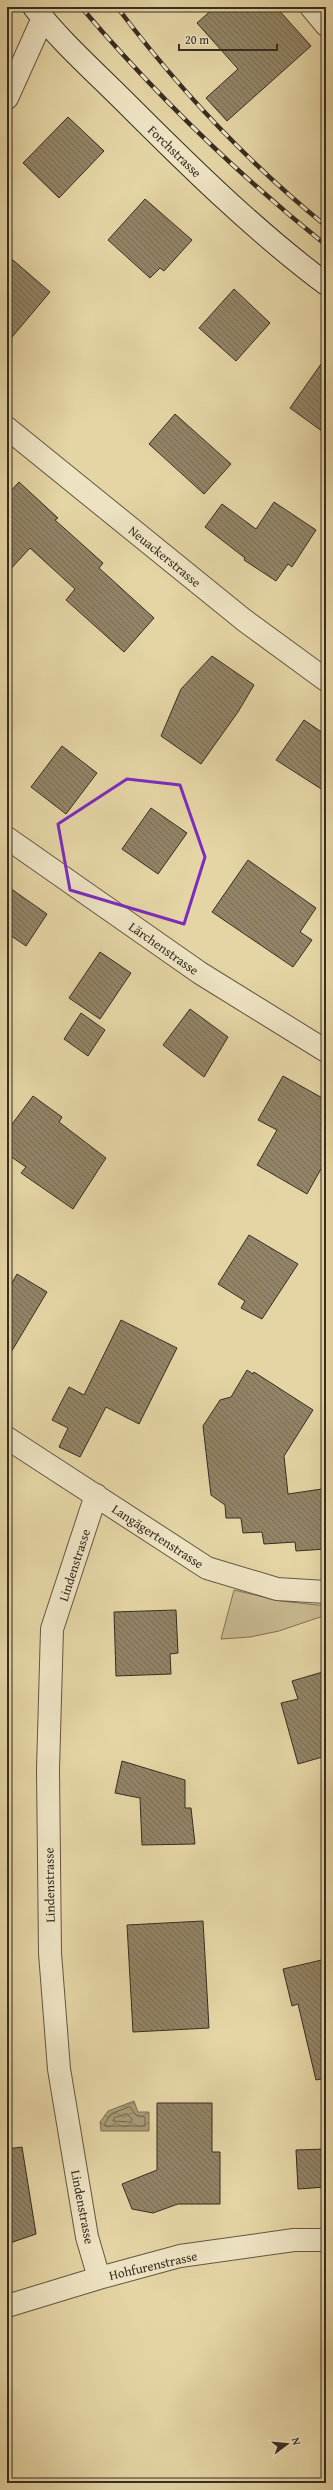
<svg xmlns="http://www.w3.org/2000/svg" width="333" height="2490" font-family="'Gentium Book Plus',serif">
<defs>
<pattern id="water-waves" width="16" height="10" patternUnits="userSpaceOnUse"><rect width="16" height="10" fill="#aa9c78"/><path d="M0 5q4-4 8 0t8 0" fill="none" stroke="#8b8062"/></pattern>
<pattern id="building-back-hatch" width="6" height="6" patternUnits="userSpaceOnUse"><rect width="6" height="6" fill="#928466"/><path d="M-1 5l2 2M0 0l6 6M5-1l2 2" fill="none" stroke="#786c54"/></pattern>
</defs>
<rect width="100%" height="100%" fill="#e5d5a5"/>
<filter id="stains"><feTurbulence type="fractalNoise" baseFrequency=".005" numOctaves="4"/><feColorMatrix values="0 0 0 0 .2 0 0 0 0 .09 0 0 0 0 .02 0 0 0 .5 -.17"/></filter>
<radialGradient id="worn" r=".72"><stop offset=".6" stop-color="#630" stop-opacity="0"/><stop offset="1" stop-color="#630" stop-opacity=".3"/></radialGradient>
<path fill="#c8b88f" stroke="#807258" d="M234,1590L281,1601L326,1606V1615L279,1631L250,1637L221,1639Z"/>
<path fill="url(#water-waves)" stroke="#7c7055" d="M134,2101L138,2112H149V2131H101L100,2122L108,2111Z"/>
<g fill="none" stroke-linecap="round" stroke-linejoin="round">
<path stroke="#71644c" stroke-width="1" d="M130,2107L136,2115L145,2117V2126H105V2123L111,2114Z
M127,2114L132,2119L131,2122L113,2121L114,2118Z"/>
</g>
<path fill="url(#building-back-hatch)" stroke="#382d21" d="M215,7H276L311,46L227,121L206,98L238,69L197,23Z
M68,117L104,151L59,198L23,163Z
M145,199L192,240L164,271L160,268L150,278L108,240Z
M7,255L50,292L7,343Z
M234,289L270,323L236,361L199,328Z
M326,357V434L290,408Z
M175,414L231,464L204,494L149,444Z
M19,482L58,518L55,520L103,563L99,568L154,618L124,652L66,600L75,589L30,548L7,573V495Z
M274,502L316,530L292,567L288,564L276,581L244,560L245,558L205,527L222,504L256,529Z
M212,656L254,685L238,712L201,764L161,736L181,689Z
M304,720L326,735V792L276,760Z
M62,746L97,773L66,814L31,787Z
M151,808L187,833L158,874L122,849Z
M248,860L316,908L300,932L312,940L293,967L212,912Z
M7,886L47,914L26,946L7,933Z
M100,952L131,973L100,1019L69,998Z
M190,1009L228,1037L204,1077L163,1045Z
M81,1013L105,1030L88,1056L64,1039Z
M283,1076L326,1100V1160L307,1194L257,1165L277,1130L258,1120Z
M33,1096L62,1117L59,1122L106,1158L73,1209L21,1173L26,1167L7,1154V1131Z
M249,1235L298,1264L262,1319L241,1308L245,1301L218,1284Z
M17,1274L47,1292L7,1359V1292Z
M121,1320L177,1348L139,1424L106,1407L80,1457L59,1447L68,1428L52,1420L69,1387L84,1395Z
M247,1370L253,1374L254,1372L313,1410L284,1456L288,1494L322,1489V1494L326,1493V1549L296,1551L295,1542L264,1544L262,1532L243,1533L241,1518H226L225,1505L211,1495L203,1426L220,1400L231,1397Z
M176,1610L178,1653L170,1654L171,1674L116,1676L114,1612Z
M326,1671V1756L298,1764L281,1703L298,1699L292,1681Z
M122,1761L185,1780V1808H191L195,1844L142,1845L140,1798L115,1793Z
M203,1921L209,2028L133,2032L127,1925Z
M326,1959V2078L316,2080L298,2004L292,2006L283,1969Z
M157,2103H212V2152H220V2204H178L153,2213L132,2209L122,2184L157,2170Z
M22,2147L36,2234L7,2244V2149Z
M326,2149V2187L298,2189L296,2150Z"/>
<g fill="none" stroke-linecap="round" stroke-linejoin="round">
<defs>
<path id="minor" d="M311,7L326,25
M7,98L43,18
M7,428L244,620L326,680
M7,838L200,973L326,1051
M7,1438L207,1568L277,1589L326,1592
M96,1495L52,1629L48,1769L50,1953L59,2069L87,2237L99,2278
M7,2306L99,2278L180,2256L294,2240H326"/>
<path id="secondary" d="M34,7C60,41 94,71 124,101C188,165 254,230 326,284"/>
</defs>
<use href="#minor" stroke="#635742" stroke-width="24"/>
<use href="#secondary" stroke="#382d21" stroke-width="24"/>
<use href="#minor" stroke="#eee4c4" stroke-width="22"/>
<use href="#secondary" stroke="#eee4c4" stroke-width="22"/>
<defs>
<path id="rail" d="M81,7C155,94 237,174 326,245
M117,7C178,88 247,162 326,226"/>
</defs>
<use href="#rail" stroke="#382d21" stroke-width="4.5"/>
<use href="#rail" stroke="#eee4c4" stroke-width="3" stroke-dasharray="9" stroke-linecap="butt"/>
</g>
<path fill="none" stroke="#7b2cbf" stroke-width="3" stroke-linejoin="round" d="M127,779L180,785L205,857L184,924L70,890L58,824Z"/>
<g text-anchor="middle" stroke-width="4" stroke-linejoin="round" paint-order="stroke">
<g font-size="13" fill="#382d21" stroke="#eee4c4">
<text transform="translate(175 151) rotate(44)" y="5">Forchstrasse</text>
<text transform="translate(165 556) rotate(39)" y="5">Neuackerstrasse</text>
<text transform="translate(164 948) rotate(35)" y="5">Lärchenstrasse</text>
<text transform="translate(158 1536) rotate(33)" y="5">Langägertenstrasse</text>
<text transform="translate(74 1565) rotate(-72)" y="5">Lindenstrasse</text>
<text transform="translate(49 1885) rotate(-91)" y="5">Lindenstrasse</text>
<text transform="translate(83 2207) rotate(79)" y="5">Lindenstrasse</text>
<text transform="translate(153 2265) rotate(-13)" y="5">Hohfurenstrasse</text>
</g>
</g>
<rect width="333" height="2490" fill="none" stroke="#e5d5a5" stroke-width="24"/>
<rect x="8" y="8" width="317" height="2474" fill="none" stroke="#382d21" stroke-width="2"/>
<rect x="12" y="12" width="309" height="2466" fill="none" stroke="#382d21"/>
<g transform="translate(287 2444) rotate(74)" stroke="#eee4c4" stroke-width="3" paint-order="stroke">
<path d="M0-3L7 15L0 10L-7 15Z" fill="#382d21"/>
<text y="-6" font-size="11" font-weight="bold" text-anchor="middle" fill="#382d21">N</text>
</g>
<path d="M179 44v6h98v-6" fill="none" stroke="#382d21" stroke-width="2"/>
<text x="185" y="44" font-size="12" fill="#382d21" stroke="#eee4c4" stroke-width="3" paint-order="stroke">20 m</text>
<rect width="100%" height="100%" filter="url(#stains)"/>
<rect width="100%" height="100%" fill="url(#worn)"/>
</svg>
